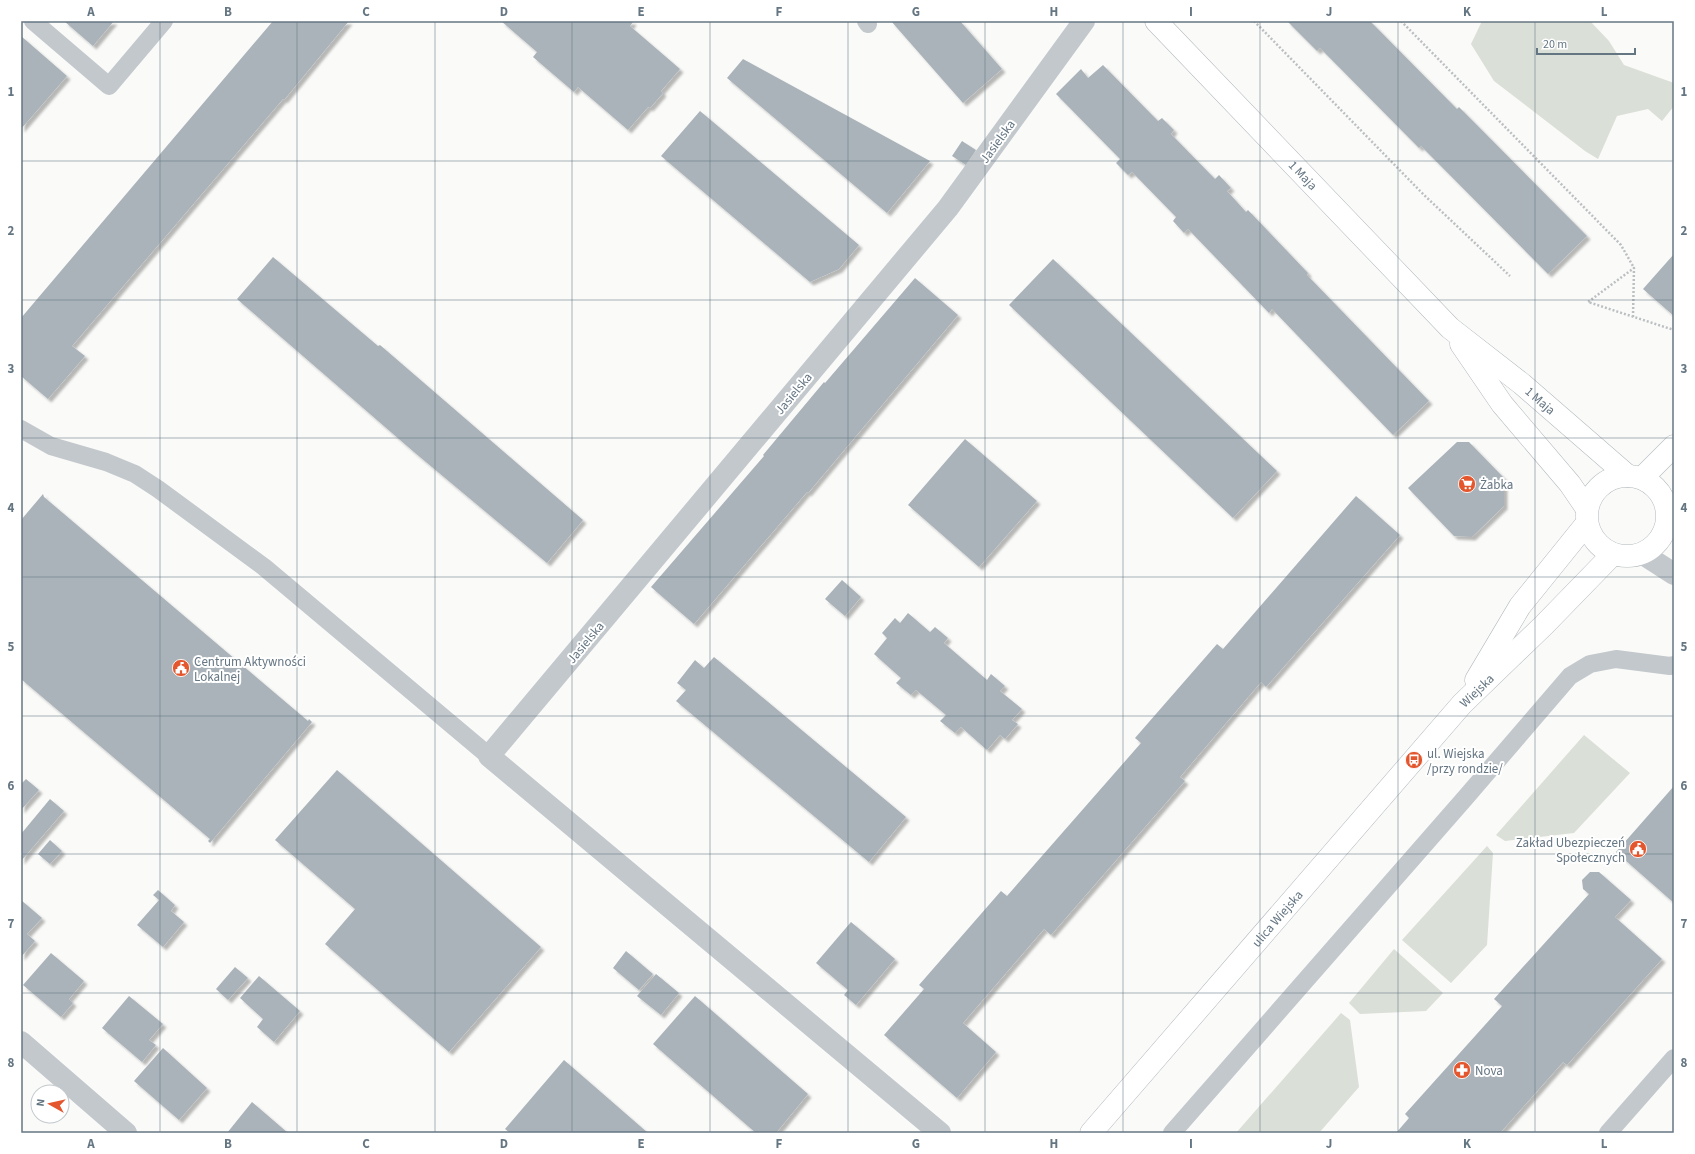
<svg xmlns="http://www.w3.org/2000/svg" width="1695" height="1154" font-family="'Source Sans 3',sans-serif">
<defs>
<filter id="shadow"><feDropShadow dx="3.5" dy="3.5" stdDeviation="1" flood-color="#0004"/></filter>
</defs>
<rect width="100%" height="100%" fill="#fafaf8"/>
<path fill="#dadfd7" d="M1482,21H1590L1609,41L1624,65L1674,83V106L1662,121L1648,109L1617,116L1598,159L1585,151L1494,81L1471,44Z
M1584,735L1630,773L1574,833L1505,841L1496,835Z
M1487,846L1493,853L1487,945L1451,983L1402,940Z
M1394,949L1443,993L1426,1011L1360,1014L1349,1003Z
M1341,1013L1350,1020L1359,1087L1319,1133H1236Z"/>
<path fill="#aab3b9" filter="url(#shadow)" d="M64,21H114L93,46Z
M273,21H349L284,100L283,99L72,346L85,356L48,399L21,376V318Z
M501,21H632L633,22L630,26L680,69L661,91L663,93L650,108L648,107L628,130L578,87L574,92L533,57L537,52Z
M891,21H960L1002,69L963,103Z
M1287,21H1370L1457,109L1459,107L1587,236L1548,274L1421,146L1419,148L1320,48L1317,51Z
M21,36L67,76L21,129Z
M743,59L930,161L887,213L727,78Z
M1103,65L1158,121L1162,118L1174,130L1171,134L1215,179L1219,175L1231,188L1227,191L1246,212L1248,210L1308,273L1307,275L1429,401L1393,435L1272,309L1269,313L1188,229L1184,233L1173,221L1176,217L1132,172L1128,175L1116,163L1120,159L1056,94L1081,69L1088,78Z
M700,111L859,245L839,269L810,282L661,156Z
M962,141L976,150L966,165L952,156Z
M1674,254V316L1643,289Z
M273,257L378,346L380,345L583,520L547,563L414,452L237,299Z
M1053,259L1277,471L1233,518L1009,305Z
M915,278L958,315L808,493L807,492L694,624L651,587L764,456L763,455L824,382L825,383Z
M965,439L1037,501L979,567L908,505Z
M1457,442H1469L1504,478V506L1472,537L1454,536L1408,488Z
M43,494L44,497L308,721L309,719L312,722L210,843L208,841L210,839L21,679V520Z
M1356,496L1400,535L1266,687L1261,682L1180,777L1185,781L1051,935L1044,929L963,1023L996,1052L957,1098L884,1035L924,989L919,985L1001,891L1007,896L1141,743L1135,738L1217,644L1223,649Z
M842,580L861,597L845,616L825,599Z
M908,613L930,632L935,627L948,638L944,643L987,680L991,674L1005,686L1000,691L1022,709L1012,720L1018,724L1005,739L1000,735L987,750L961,727L955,733L940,721L946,715L916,690L911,695L896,683L901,678L874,654L887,638L882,633L895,618L900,623Z
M714,657L906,817L869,862L676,701L686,690L677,683L695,660L704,668Z
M337,770L541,947L449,1052L325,944L355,909L275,840Z
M26,779L39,790L21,810V784Z
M1674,786V903L1616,852Z
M50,799L64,811L21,861V834Z
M50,840L62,851L50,864L38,854Z
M1590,872H1599L1631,900L1615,917L1662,959L1567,1065L1563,1062L1500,1133H1396L1409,1118L1405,1114L1502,1006L1494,999L1589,894L1583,889L1582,880Z
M158,890L175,905L171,911L184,922L163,947L137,925L159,900L153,895Z
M21,900L42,918L27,934L35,941L21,957Z
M851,922L895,959L856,1005L844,995L848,990L816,963Z
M626,951L653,974L639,990L613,968Z
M51,953L84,981L69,999L73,1003L61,1017L23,985Z
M235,967L248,978L228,1000L216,989Z
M656,974L679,993L661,1015L637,996Z
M259,976L300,1011L274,1042L257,1027L263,1019L240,998Z
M129,996L163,1024L149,1040L156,1045L142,1062L102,1028Z
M695,996L808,1094L776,1133H756L653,1044Z
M163,1048L207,1088L179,1120L134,1081Z
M564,1060L648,1133H510L505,1129Z
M252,1102L288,1133H227Z"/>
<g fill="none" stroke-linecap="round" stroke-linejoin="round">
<defs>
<g id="secondary">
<path id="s1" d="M1156,21L1450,328L1522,384L1628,476"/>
<path d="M1461,344L1502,404L1570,484L1587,509"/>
<circle cx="1627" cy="516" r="40"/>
<path d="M1642,478L1674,446"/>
<path d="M1476,680L1520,606L1587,523"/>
<path id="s2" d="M1091,1133L1462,704L1544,625L1613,554"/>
</g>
</defs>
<use href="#secondary" stroke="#b3babf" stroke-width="23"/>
<path stroke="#bbbfc2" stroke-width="2.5" stroke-dasharray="2 2" stroke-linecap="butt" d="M1254,21L1424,195L1510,276
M1401,21L1621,245L1634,268
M1633,317L1634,268L1588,302L1674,330"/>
<path stroke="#c3c8cc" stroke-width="18" d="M33,21L109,86L164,21
M866,21L868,24
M21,429L51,446L106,462L135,474L158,489L264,567L489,756
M1172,1133L1466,797L1570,676L1590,664L1616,659L1670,666L1674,665
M1608,1133L1674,1058"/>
<path stroke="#c3c8cc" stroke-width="22" d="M1668,515L1674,523
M1643,554L1674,574
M21,1042L126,1133
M940,1133L489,756L948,208L1084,21"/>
<use href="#secondary" stroke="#fff" stroke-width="22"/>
</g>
<path fill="none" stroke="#657683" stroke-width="1" stroke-opacity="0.55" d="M160,21V1133M297,21V1133M435,21V1133M572,21V1133M710,21V1133M848,21V1133M985,21V1133M1123,21V1133M1260,21V1133M1398,21V1133M1535,21V1133M21,161H1674M21,300H1674M21,438H1674M21,577H1674M21,716H1674M21,854H1674M21,993H1674"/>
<defs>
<symbol id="supermarket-disc" viewBox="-11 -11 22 22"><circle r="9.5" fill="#e4572e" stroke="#fff"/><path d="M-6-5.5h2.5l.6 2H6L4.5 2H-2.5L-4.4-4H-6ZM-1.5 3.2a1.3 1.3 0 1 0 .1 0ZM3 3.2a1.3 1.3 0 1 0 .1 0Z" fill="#fff"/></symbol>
<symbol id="civic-disc" viewBox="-11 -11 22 22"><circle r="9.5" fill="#e4572e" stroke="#fff"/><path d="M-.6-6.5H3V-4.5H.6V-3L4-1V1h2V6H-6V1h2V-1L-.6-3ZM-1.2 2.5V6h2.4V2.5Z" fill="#fff"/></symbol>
<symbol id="bus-disc" viewBox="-11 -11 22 22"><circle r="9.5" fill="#e4572e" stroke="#fff"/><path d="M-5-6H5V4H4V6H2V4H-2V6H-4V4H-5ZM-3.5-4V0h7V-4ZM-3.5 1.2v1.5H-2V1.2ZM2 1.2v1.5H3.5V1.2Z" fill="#fff"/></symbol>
<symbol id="pharmacy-disc" viewBox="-11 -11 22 22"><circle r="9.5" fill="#e4572e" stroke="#fff"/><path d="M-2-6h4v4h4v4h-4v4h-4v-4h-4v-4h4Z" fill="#fff"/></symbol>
</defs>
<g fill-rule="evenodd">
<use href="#supermarket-disc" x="1457" y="474" width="20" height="20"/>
<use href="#civic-disc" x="171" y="658" width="20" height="20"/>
<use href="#bus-disc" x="1404" y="750" width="20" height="20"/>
<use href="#civic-disc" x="1628" y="839" width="20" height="20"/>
<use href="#pharmacy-disc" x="1452" y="1060" width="20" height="20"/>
</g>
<g text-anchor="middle" stroke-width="4" stroke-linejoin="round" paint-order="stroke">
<g font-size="13" fill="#657683" stroke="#fff">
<text transform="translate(997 141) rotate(-54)" y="5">Jasielska</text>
<text dy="5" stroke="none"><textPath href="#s1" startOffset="213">1 Maja</textPath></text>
<text transform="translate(793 393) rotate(-50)" y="5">Jasielska</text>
<text dy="5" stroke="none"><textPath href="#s1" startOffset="541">1 Maja</textPath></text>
<text transform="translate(585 642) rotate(-50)" y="5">Jasielska</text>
<text dy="5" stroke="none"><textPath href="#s2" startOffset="587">Wiejska</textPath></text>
<text dy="5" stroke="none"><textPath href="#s2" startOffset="284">ulica Wiejska</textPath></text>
</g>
<g font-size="13" fill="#657683" stroke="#fff" text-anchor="start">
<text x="1480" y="489">Żabka</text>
<text x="194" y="666">Centrum Aktywności<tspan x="194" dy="15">Lokalnej</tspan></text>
<text x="1427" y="758">ul. Wiejska<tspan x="1427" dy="15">/przy rondzie/</tspan></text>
<text x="1625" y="847" text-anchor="end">Zakład Ubezpieczeń<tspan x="1625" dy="15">Społecznych</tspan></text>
<text x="1475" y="1075">Nova</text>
</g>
</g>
<rect width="1695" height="1154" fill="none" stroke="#ffffff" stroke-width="44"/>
<g transform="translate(50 1104) rotate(278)"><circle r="19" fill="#ffffff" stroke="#c1c8cd"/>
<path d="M0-3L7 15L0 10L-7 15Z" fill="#e4572e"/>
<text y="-6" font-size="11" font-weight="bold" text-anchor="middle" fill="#657683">N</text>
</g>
<path d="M1537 48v6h98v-6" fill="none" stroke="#657683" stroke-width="2"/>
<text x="1543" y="48" font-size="12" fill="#657683" stroke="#ffffff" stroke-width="3" paint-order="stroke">20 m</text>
<rect x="22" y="22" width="1651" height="1110" fill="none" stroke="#657683" stroke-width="1.5"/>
<g font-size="13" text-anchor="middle" font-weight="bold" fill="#657683">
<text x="91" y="16">A</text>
<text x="228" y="16">B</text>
<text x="366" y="16">C</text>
<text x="504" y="16">D</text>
<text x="641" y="16">E</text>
<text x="779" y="16">F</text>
<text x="916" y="16">G</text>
<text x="1054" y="16">H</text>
<text x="1191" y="16">I</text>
<text x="1329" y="16">J</text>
<text x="1467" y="16">K</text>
<text x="1604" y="16">L</text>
<text x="11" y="96">1</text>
<text x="1684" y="96">1</text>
<text x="11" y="235">2</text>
<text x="1684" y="235">2</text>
<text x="11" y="373">3</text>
<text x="1684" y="373">3</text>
<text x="11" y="512">4</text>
<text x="1684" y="512">4</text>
<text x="11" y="651">5</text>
<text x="1684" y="651">5</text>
<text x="11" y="790">6</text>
<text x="1684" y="790">6</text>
<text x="11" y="928">7</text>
<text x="1684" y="928">7</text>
<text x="11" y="1067">8</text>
<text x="1684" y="1067">8</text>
<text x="91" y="1148">A</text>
<text x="228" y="1148">B</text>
<text x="366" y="1148">C</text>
<text x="504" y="1148">D</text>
<text x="641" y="1148">E</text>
<text x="779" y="1148">F</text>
<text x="916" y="1148">G</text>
<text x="1054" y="1148">H</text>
<text x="1191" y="1148">I</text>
<text x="1329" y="1148">J</text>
<text x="1467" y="1148">K</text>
<text x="1604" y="1148">L</text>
</g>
</svg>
